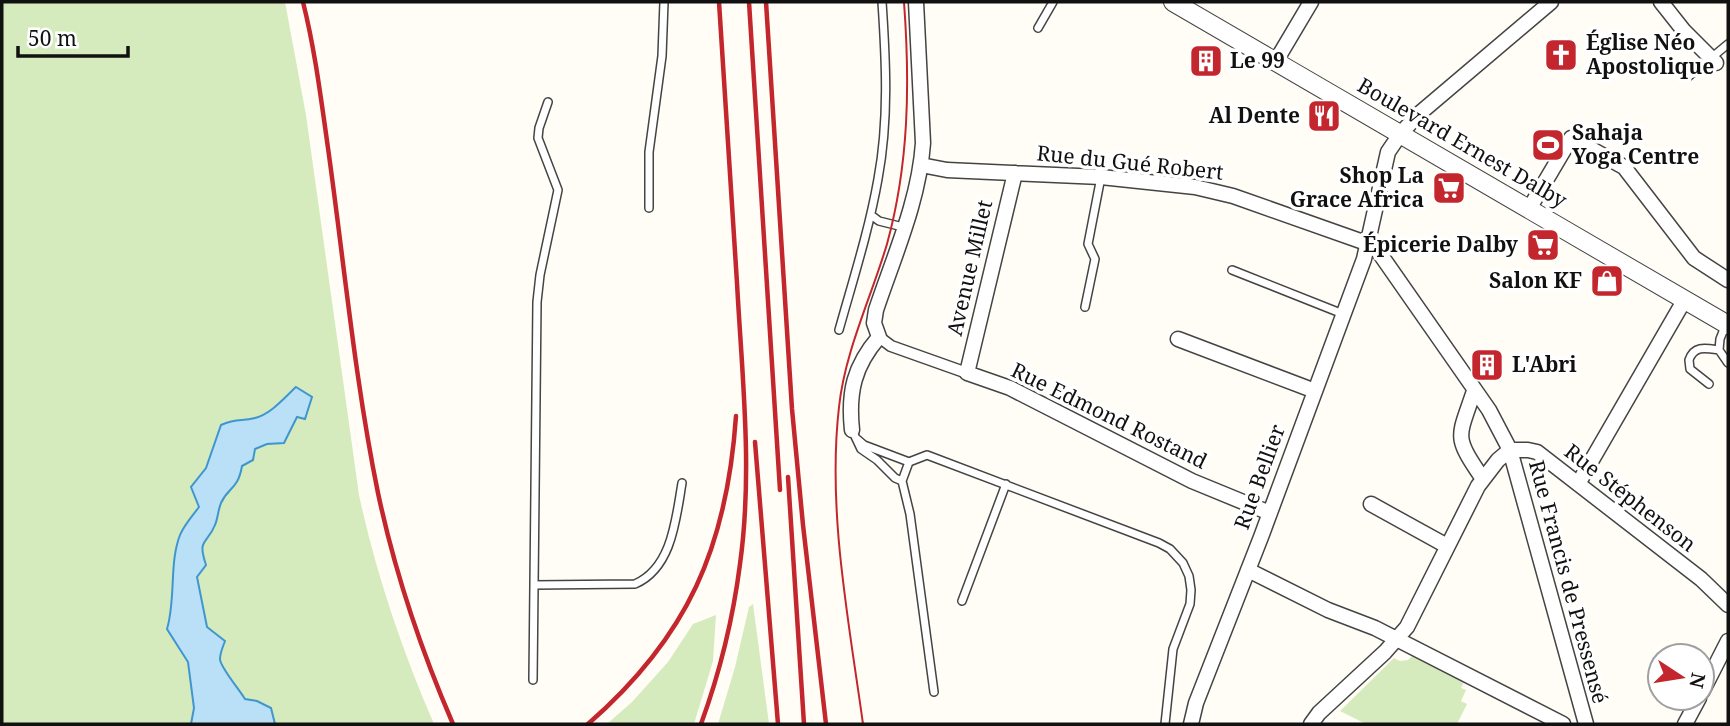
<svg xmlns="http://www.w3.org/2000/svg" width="1730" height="726" font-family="'Noto Serif',serif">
<rect width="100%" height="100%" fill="#fffdf5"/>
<path fill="#d5ebbd" d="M2,2H285L306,115L359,495C376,574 402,650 434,724H2Z
M753,604L769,724H718L735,667L749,607Z
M716,615L713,661L694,724H607L632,702L668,662L693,624Z
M1412,656L1464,682L1461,688L1466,690L1461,701L1467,704L1457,724H1366L1340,711L1394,658L1400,661L1408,660Z"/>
<path fill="#b9e0f7" stroke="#3f96cf" stroke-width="2" d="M296,387L312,397L305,419L297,417L284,443L267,444L255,449L253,460L242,466C238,490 228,487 221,503C218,510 218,518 215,525C207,545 197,538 206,565L197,577L207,627L225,641C223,646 220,654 220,659C220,667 239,689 245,699L257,701L271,708L275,724H191L194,708L188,662L167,629C176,599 169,563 180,535C184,525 193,515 199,507L191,487L206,468L221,425C238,417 241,422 255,418C271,414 284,398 296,387Z"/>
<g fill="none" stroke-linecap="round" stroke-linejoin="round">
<defs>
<path id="service" d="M1038,28L1053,2
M1688,77L1728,44
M649,208V152L662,56L664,2
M871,215L879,221L903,227
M1232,270L1343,314
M1085,307L1095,259L1088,244L1101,177
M1726,324L1720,339L1719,350L1728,363
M839,330C853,280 869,230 878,179C889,120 886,61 882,2
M1709,384L1690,369L1689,360C1694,345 1706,348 1719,350
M852,430L861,449L877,460L895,478L902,481
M857,439L864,445L909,462
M534,585L635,584C672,568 676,519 682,483
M962,601L1006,484
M533,680L537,302L540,275L558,190L538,138L539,128L548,102
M934,692L910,514L902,481L909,462L927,455L1159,543L1170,549L1183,563L1189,576L1191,590L1190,604L1173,649L1165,724"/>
<path id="pedestrian" d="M879,337L891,346L967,373"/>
<path id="minor" d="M1661,2L1684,31L1716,63
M1276,61L1311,2
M921,165L947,170L1101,177L1195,187L1233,196L1369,244L1378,251L1489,410L1510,450L1586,724
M1015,173L967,373L1010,388L1192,481L1270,513
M1529,209L1571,138L1624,167L1694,258L1728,280
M1178,339L1315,391
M1474,391C1458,439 1453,435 1483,479
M852,430C848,392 854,366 879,337L874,323L876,310C894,256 919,201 923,143L916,2
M1578,484L1685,299
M1371,504L1447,546
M1248,570L1328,610L1375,628L1563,724
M1702,692L1728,641
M1191,724L1196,703L1261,537L1364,259L1388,152L1401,133L1420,113L1551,2
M1311,724L1319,713L1385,652L1407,627L1478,486L1498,460L1510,450H1528L1537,452L1701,579L1728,605
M1685,724L1699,698"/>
<path id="tertiary" d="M1173,2L1728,325"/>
</defs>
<use href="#service" stroke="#444" stroke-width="10"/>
<use href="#pedestrian" stroke="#444" stroke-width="13"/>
<use href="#minor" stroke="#444" stroke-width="17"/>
<use href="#tertiary" stroke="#444" stroke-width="20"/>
<use href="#service" stroke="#fff" stroke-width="7"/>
<use href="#pedestrian" stroke="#fff" stroke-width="10"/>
<use href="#minor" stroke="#fff" stroke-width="14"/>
<use href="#tertiary" stroke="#fff" stroke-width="18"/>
<path stroke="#c4262e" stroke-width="2" d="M863,724C849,622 827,511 839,407C845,351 871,298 887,244C909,164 910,84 904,2"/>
<path stroke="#c4262e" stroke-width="4.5" d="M303,2C315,50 321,99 328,148C344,262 355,381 378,493C395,573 421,650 453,724
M749,2L780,490
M766,2L792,409L803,525L826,724
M755,442L778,724
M788,477L804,724
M588,724C688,637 727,547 736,416
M701,724C720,672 733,619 740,564C753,471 742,376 737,283C731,189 725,96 719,2"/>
</g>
<defs>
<symbol id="church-square" viewBox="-11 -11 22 22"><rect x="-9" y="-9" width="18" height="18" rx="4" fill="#c4262e" stroke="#fff"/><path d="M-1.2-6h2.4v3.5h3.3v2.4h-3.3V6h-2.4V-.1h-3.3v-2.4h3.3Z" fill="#fff"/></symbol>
<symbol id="building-square" viewBox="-11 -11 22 22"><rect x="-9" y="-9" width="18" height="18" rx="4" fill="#c4262e" stroke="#fff"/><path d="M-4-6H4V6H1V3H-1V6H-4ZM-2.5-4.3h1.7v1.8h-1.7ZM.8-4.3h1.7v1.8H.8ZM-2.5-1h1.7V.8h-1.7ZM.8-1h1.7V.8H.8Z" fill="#fff"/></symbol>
<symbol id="restaurant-square" viewBox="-11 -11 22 22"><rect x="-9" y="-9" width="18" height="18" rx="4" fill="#c4262e" stroke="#fff"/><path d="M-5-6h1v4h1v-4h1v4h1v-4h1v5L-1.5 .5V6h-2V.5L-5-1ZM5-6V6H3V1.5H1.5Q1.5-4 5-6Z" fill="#fff"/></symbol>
<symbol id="stadium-square" viewBox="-11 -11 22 22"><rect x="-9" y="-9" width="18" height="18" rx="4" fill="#c4262e" stroke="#fff"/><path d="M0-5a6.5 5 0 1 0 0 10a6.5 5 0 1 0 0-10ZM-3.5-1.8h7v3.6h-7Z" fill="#fff"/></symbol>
<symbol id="supermarket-square" viewBox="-11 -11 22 22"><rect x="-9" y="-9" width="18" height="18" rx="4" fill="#c4262e" stroke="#fff"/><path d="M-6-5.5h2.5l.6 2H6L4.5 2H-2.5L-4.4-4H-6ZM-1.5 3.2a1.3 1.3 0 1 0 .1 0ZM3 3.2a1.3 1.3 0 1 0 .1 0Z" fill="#fff"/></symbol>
<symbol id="shop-square" viewBox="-11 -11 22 22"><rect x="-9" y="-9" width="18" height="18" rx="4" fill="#c4262e" stroke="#fff"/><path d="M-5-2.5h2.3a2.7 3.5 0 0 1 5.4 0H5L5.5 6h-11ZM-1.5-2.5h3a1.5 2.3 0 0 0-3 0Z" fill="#fff"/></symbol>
</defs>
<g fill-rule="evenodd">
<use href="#church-square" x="1542" y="36" width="38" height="38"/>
<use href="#building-square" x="1187" y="42" width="38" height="38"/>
<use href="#restaurant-square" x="1305" y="97" width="38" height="38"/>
<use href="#stadium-square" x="1529" y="126" width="38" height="38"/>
<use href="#supermarket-square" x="1430" y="169" width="38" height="38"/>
<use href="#supermarket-square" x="1524" y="226" width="38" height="38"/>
<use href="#shop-square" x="1588" y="262" width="38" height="38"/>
<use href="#building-square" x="1468" y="346" width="38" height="38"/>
</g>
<g text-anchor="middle" stroke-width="7" stroke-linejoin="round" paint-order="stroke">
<g font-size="21" font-weight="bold" fill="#111" stroke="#fff" text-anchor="start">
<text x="1586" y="50">Église Néo<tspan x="1586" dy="24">Apostolique</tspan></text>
<text x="1230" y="68">Le 99</text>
<text x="1300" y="123" text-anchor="end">Al Dente</text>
<text x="1572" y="140">Sahaja<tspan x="1572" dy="24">Yoga Centre</tspan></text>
<text x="1424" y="183" text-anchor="end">Shop La<tspan x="1424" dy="24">Grace Africa</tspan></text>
<text x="1518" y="252" text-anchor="end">Épicerie Dalby</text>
<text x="1582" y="288" text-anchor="end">Salon KF</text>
<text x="1512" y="372">L'Abri</text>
</g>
<g font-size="21" fill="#111" stroke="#fff">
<text transform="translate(1462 143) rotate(30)" y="7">Boulevard Ernest Dalby</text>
<text transform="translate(1130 163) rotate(6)" y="7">Rue du Gué Robert</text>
<text transform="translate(970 268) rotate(-77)" y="7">Avenue Millet</text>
<text transform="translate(1109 416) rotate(26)" y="7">Rue Edmond Rostand</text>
<text transform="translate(1260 477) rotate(-70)" y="7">Rue Bellier</text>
<text transform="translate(1630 498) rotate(38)" y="7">Rue Stéphenson</text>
<text transform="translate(1568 582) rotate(75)" y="7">Rue Francis de Pressensé</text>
</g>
</g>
<rect width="1730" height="726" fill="none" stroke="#111111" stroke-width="7"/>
<g transform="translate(1681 677) rotate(102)"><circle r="33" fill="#ffffff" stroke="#a0a0a0" stroke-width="2"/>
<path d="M0-5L12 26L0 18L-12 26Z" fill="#c4262e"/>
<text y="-10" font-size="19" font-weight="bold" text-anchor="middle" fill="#111111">N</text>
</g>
<path d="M18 46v10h110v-10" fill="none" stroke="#111111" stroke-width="3.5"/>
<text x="28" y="46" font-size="21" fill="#111111" stroke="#ffffff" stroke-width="5" paint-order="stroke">50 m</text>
</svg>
